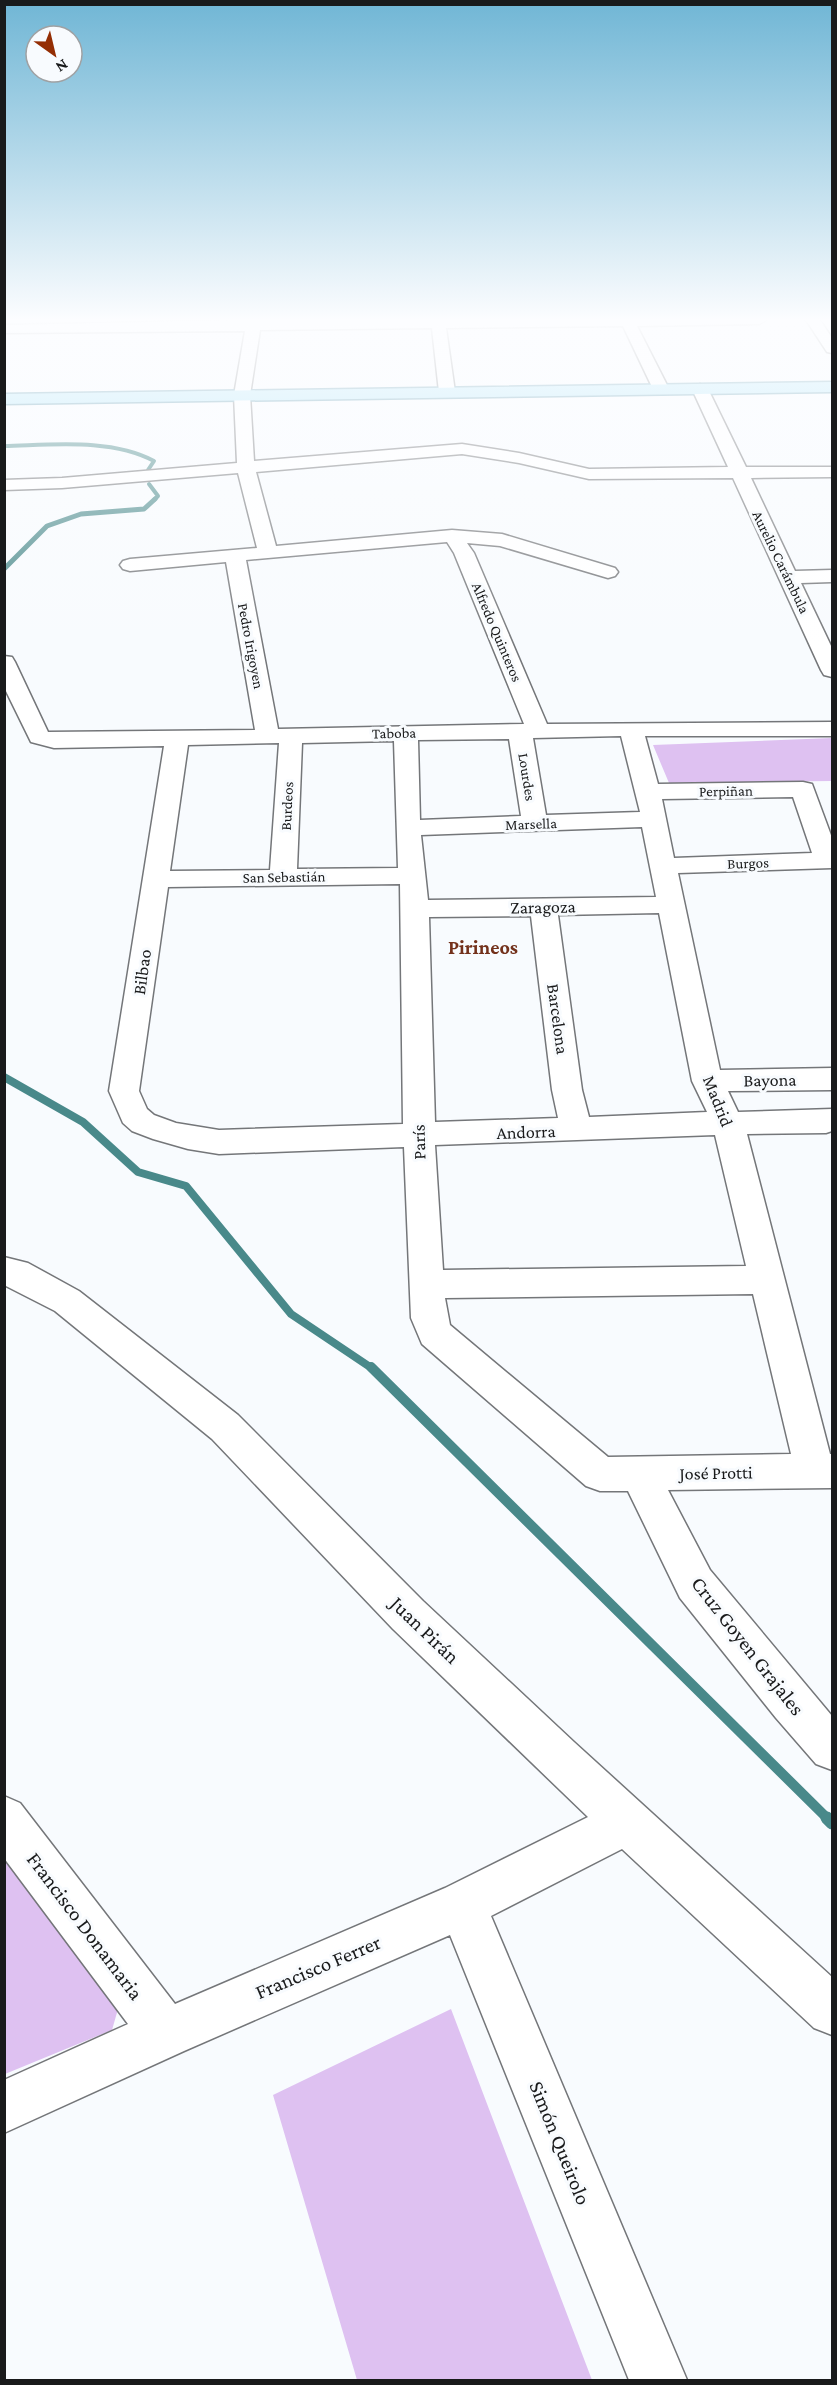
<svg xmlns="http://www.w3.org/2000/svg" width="837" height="2385" font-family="'Crimson Pro',serif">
<rect width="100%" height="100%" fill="#f8fbfe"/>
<path fill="#dec1f1" d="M832,738V781L669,783L653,745Z
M4,1860L118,2009L112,2030L5,2074Z
M451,2009L592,2380H357L273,2095Z"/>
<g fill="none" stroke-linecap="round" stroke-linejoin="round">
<path stroke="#49898a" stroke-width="4" d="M4,446C52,445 111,438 154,461L148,470
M149,484L158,496L154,500"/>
<path stroke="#49898a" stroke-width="5" d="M4,569L47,526L81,514L144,509L155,499"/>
<path stroke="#49898a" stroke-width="8" d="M4,1077L83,1122L138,1172L186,1186L291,1314L373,1369"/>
<path stroke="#49898a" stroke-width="10" d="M371,1367L828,1819"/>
<path stroke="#49898a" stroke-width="13" d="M827,1818L832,1823"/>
<defs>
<path id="minor" d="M247,320H766L759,324L637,326L669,389L661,394L653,389L623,326L446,328L455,392L447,397L439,392L432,328L260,330L250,395L254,461L462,444L519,453L589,469L728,467L692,389L700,384L708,389L746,467H832V477L751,478L795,571L832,570V582L801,583L832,648V677L824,675L821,670L733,478L589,479L519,463L462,454L256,472L276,546L452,530L502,534L615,568L618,572L615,576L608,578L500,546L467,543L474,553L547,724L832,722V736H645L658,784L803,782L812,784L832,838V868L678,873L720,1070L832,1068V1090L728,1091L738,1112L832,1109V1131L826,1133L747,1134L830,1454H832V1488L668,1490L710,1570L832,1716V1770L816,1764L776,1718L680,1598L628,1491H600L586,1486L422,1344L411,1318L404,1147L219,1154L188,1149L153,1139L132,1131L123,1123L109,1091L164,746L54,748L31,742L4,687V656L12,657L15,662L48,732L255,730L226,562L130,571L123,569L120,565L123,561L130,559L257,548L238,473L62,488L4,490V480L62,478L237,463L234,395L245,331L4,333V325ZM447,542L454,553L524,724L278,729L246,560ZM621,736L640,812L546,815L533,738ZM509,739L521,816L420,820L418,740ZM394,741L398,868L297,869L302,743ZM279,743L270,870L170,871L188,745ZM793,797L812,853L674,858L662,799ZM642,827L656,897L428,900L421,835ZM400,884L403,1124L219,1130L176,1123L154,1115L147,1109L139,1091L168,887ZM659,913L692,1081L707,1112L589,1117L582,1090L558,915ZM531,916L552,1090L558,1118L435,1122L429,917ZM715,1135L746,1266L443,1270L435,1145ZM753,1294L791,1454L608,1457L450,1325L445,1298Z
M806,320H820L832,338V353L827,352Z
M4,1257L28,1263L79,1291L238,1415L423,1601L574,1742L832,1977V2035L814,2028L622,1849L491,1916L687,2380H629L450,1935L184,2051L4,2133V2080L128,2024L4,1858V1796L20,1803L175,2004L445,1888L588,1817L393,1629L212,1439L55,1311L4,1285Z"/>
<path id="major" d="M832,382V392L4,404V394Z"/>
</defs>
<use href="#minor" stroke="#747679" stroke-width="3"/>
<use href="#major" stroke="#4e8fa7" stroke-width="3"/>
<use href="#minor" fill="#fff" fill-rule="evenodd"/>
<use href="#major" fill="#a6e2f8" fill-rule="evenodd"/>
</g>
<linearGradient id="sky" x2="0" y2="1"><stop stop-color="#70b6d5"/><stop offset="0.49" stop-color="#fcfdff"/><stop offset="1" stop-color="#fcfdff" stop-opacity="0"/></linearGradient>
<rect width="837" height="653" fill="url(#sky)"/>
<g text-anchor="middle" stroke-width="6" stroke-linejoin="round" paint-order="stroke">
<g font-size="15" fill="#191a1b" stroke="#f8fbfe">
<text transform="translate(781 562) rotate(64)" y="5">Aurelio Carámbula</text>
<text transform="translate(497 632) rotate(67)" y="5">Alfredo Quinteros</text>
<text transform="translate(251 646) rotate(79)" y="5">Pedro Irigoyen</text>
<text transform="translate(394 733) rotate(-1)" y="5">Taboba</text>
<text transform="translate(527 777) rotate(81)" y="5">Lourdes</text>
<text transform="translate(726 791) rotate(-1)" y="5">Perpiñan</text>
<text transform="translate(287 806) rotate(-87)" y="5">Burdeos</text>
<text transform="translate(531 824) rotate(-2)" y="5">Marsella</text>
<text transform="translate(748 863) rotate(-2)" y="5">Burgos</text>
<text transform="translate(284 877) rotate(-1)" y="5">San Sebastián</text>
</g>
<g font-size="18" fill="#191a1b" stroke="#f8fbfe">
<text transform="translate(543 907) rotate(-1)" y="6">Zaragoza</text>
<text transform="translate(142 972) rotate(-82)" y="6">Bilbao</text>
<text transform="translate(558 1019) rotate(82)" y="6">Barcelona</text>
<text transform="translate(770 1080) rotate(-1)" y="6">Bayona</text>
<text transform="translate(718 1101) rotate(68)" y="6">Madrid</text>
<text transform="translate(526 1132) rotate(-2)" y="6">Andorra</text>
<text transform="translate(419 1142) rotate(-92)" y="6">París</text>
<text transform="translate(716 1473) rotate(-1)" y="6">José Protti</text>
</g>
<g font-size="20" font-weight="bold" fill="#73311b" stroke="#f8fbfe">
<text x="483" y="954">Pirineos</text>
</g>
<g font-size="21" fill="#191a1b" stroke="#f8fbfe">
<text transform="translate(425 1630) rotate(44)" y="7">Juan Pirán</text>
<text transform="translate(748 1646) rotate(52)" y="7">Cruz Goyen Grajales</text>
<text transform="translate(85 1926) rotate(53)" y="7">Francisco Donamaria</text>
<text transform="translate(318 1967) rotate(-23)" y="7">Francisco Ferrer</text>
<text transform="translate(560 2143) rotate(68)" y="7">Simón Queirolo</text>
</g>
</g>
<rect width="837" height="2385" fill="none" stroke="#191a1b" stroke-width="12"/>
<g transform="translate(54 54) rotate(146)"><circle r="28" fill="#f8fbfe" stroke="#9fa1a3" stroke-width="1.5"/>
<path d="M0-4.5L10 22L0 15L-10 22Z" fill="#942e04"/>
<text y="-9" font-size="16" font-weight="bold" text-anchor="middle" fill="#191a1b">N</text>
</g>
</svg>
